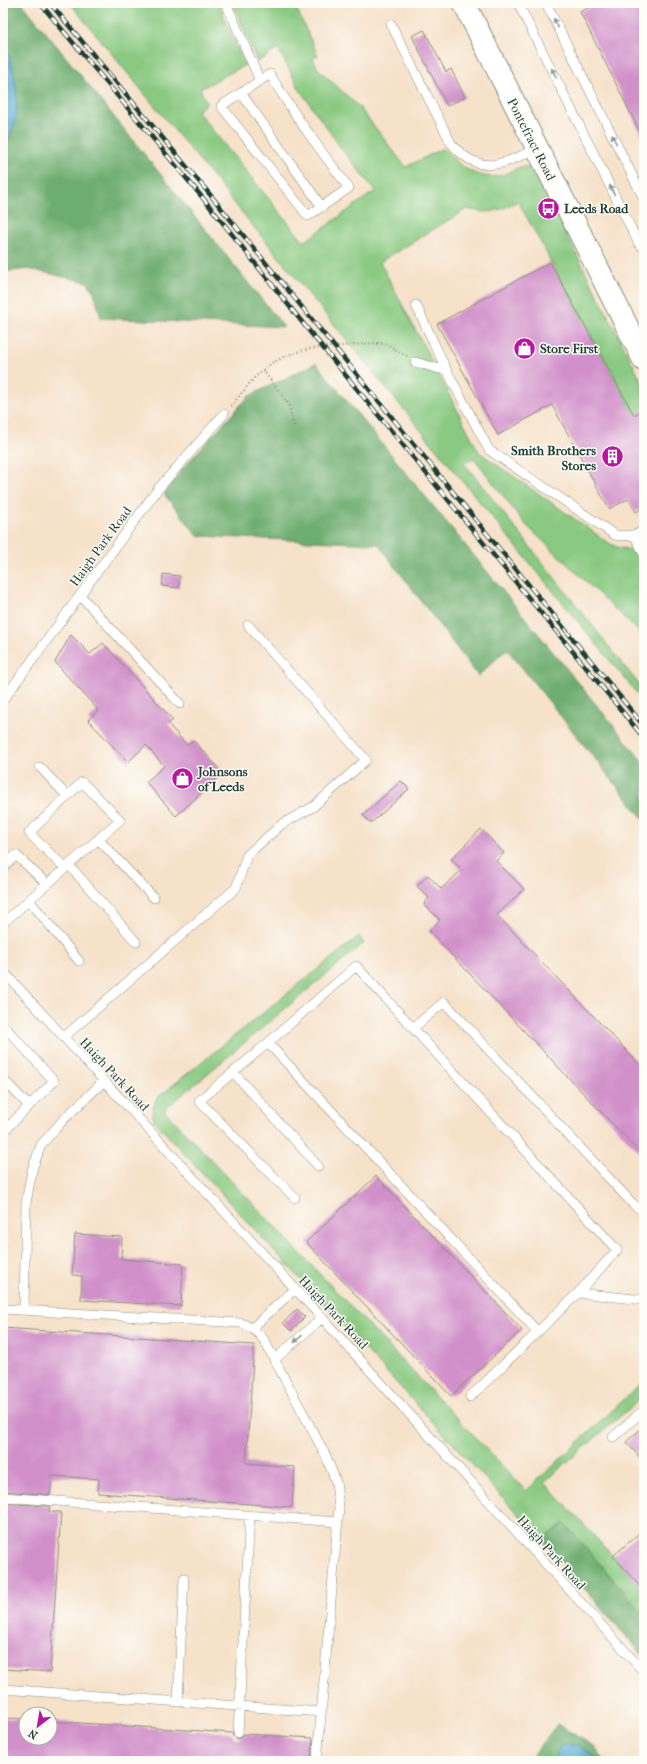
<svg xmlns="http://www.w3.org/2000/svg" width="647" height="1764" font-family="'IM FELL French Canon',serif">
<rect width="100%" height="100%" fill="#fdfcf7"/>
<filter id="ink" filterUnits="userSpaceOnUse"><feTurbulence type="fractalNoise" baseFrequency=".025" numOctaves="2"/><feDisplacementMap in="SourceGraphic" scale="8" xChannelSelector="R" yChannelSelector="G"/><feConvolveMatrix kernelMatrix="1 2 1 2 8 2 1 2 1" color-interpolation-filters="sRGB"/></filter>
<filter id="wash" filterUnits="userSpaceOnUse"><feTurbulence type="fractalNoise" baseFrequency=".012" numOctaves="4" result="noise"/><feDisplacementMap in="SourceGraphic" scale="16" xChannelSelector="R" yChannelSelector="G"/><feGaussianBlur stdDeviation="0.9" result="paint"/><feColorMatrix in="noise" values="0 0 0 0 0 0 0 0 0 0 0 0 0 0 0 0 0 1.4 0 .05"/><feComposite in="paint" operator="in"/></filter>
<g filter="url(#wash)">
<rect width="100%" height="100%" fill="#f6e1c9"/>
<path fill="#89c981" stroke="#54835a" d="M70,3H219L227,25L245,65L200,89L207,103L197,111L304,242L375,191L340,147L300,90L278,49L257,62L233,3H294L318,56L313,58L318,69L359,107L406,167L443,148C459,166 479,183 505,174C516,170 523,161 534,170L548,198L545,200L551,211L554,210L644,386V416L641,411L634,415L518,201C499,211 489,215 467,209L380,262L479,452L609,543L617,547L631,550L644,565V639L637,630L524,523L474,458L464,463L644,691V702Z
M359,936L364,943L164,1110L526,1491L644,1381V1396L544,1482L613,1556L644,1591V1615L564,1523L542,1540L155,1122C150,1113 153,1107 157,1098Z"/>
<path fill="#6ead6f" stroke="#467552" d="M3,3H22L284,327L101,318L94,292L87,282L28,269L3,272V151L10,135L16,92L10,60L3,41Z
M316,363L644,763V820L507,649L478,676L378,544L198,536L164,494L182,469L249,396Z
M564,1523L644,1615V1657L542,1540Z
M557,1724L595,1747L605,1761H600L578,1745H562L554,1761H529Z"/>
<path fill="#5aacd5" stroke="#3c7484" d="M3,41C13,59 19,96 16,116C14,128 8,140 3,151Z
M561,1745H578L600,1761H554Z"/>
<g id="blocks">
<path fill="#d190ca" d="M598,3H644V140L580,12Z
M424,30L446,72L451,69L465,97L447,106L412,36Z
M550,262L634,415L644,409V508L636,512L628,499L609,509L552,405L498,435L437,324Z
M163,574L180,576L179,588L162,586Z
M71,635L90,654L103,643L173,720L168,724L187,745L193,740L223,773L176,816L146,782L164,766L146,745L128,762L88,720L98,710L55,662Z
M401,781L409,789L371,823L363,815Z
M481,829L504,853L496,861L524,889L497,915L644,1069V1157L429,931L440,920L424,904L429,898L417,886L428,875L441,889L462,870L451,859Z
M376,1176L522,1330L451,1396L306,1242Z
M75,1234L122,1237L121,1259L183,1264L181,1306L81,1300L82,1276L72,1275Z
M297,1309L305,1317L291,1331L283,1323Z
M3,1328L254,1345L246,1463L295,1467L292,1507L98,1493L99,1479L52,1476L50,1495L3,1491Z
M644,1426V1462L626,1442Z
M3,1503L50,1506L49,1512H61L50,1672L3,1669Z
M644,1529V1591L613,1556Z
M3,1718L26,1719V1738H50V1721L232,1733L233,1736L237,1739L241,1738L244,1734L313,1738L311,1761H3Z"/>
</g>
</g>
<g filter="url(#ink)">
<use href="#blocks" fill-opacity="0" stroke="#8a8f7e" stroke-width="1"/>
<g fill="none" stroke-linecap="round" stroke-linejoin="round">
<defs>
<path id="lane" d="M226,3L260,81
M518,3L639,244L644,248
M546,3L644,199
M391,24L451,143C479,177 503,165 537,148
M270,74C293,114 321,151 349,188L308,216L221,106Z
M241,93L322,207
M416,305L447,371L489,450L615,535C626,537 634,536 644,531
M415,362L447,371
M635,536L644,554
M80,595L180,704
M3,700L158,489L224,414
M40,767L67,796
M98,839L154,898
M69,865L136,942
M3,868L16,855L47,884
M29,900L79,961
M3,923L120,820L82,782L29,833L65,868
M3,971L322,1318L644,1672
M3,1025L54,1081L3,1132
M413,1028L444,1002L633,1204L644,1212
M64,1037L236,888L247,855L282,824L313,807L366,760L248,625
M268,1043L356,966L617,1250L578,1293
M233,1072L318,1166
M3,1079L29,1106
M295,1198L199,1101L268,1043L538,1332
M3,1309L241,1323C251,1327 257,1331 264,1340L326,1456L336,1482L339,1508L317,1761
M24,1310L26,1203L32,1170L41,1145L64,1119L104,1081
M252,1328L295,1289
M274,1360L322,1318
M470,1397L578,1293L644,1300
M613,1437L644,1410
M3,1497L338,1522
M3,1689L321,1712
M178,1702L184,1578
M238,1733L250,1515"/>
<path id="secondary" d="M464,3L644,360"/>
</defs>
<use href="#lane" stroke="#8a8f7e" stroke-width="10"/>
<use href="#secondary" stroke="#8a8f7e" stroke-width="24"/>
<path stroke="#8a8f7e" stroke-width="2.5" stroke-dasharray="1 3" stroke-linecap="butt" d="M263,370L289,405L294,426
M231,406L255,377L272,363L288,355L307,349L375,343L386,344L407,356"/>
<use href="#lane" stroke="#fff" stroke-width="9"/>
<use href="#secondary" stroke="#fff" stroke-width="22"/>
<defs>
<path id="rail" d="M40,3L207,203L310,332L644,738
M50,3L212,197L644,726"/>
</defs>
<use href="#rail" stroke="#1f3d34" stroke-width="4.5"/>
<use href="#rail" stroke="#fdfcf7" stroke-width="3" stroke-dasharray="9" stroke-linecap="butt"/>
</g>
<defs><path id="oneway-solid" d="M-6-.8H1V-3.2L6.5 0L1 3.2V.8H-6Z"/></defs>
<g fill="#8f9e9a">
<use href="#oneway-solid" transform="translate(556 23) rotate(-116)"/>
<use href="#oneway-solid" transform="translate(554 73) rotate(-117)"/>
<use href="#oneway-solid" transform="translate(614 139) rotate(-116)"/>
<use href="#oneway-solid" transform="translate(612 190) rotate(-117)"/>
<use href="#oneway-solid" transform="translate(298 1339) rotate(139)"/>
</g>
</g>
<defs>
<symbol id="bus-disc" viewBox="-11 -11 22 22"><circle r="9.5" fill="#b5179e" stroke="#fdfcf7"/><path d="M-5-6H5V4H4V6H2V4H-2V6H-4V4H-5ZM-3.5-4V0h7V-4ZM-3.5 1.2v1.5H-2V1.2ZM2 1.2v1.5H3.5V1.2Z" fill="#fff"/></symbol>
<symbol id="shop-disc" viewBox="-11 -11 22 22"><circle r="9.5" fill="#b5179e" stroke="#fdfcf7"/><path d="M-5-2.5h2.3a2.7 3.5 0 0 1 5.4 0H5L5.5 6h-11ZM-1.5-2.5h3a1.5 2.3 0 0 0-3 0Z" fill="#fff"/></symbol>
<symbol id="building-disc" viewBox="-11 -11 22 22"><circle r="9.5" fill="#b5179e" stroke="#fdfcf7"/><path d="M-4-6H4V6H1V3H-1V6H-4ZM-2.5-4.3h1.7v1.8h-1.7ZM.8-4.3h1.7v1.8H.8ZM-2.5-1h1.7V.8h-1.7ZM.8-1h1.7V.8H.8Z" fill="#fff"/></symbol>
</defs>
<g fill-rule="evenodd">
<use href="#bus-disc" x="536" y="196" width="25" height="25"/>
<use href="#shop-disc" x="512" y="336" width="25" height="25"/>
<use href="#building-disc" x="600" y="444" width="25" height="25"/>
<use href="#shop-disc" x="170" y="766" width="25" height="25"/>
</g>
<g text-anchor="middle" stroke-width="3" stroke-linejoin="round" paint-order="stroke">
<g font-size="13" fill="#1f3d34" stroke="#fdfcf7">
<text transform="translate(532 139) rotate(63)" y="5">Pontefract Road</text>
<text transform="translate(100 546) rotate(-54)" y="5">Haigh Park Road</text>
<text transform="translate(115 1074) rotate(47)" y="5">Haigh Park Road</text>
<text transform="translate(334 1312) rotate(47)" y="5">Haigh Park Road</text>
<text transform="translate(552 1552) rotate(48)" y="5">Haigh Park Road</text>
</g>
<g font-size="13" font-weight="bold" fill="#1f3d34" stroke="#fdfcf7" text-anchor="start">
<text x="564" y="213">Leeds Road</text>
<text x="540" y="353">Store First</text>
<text x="596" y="455" text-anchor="end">Smith Brothers<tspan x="596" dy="15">Stores</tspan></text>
<text x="198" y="776">Johnsons<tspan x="198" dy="15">of Leeds</tspan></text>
</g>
</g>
<rect width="647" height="1764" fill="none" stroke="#fdfcf7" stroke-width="16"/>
<g transform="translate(38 1726) rotate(211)"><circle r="19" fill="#fdfcf7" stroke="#a4b0a9"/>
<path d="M0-3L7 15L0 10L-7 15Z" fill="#b5179e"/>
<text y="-6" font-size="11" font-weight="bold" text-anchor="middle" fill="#1f3d34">N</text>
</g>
</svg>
